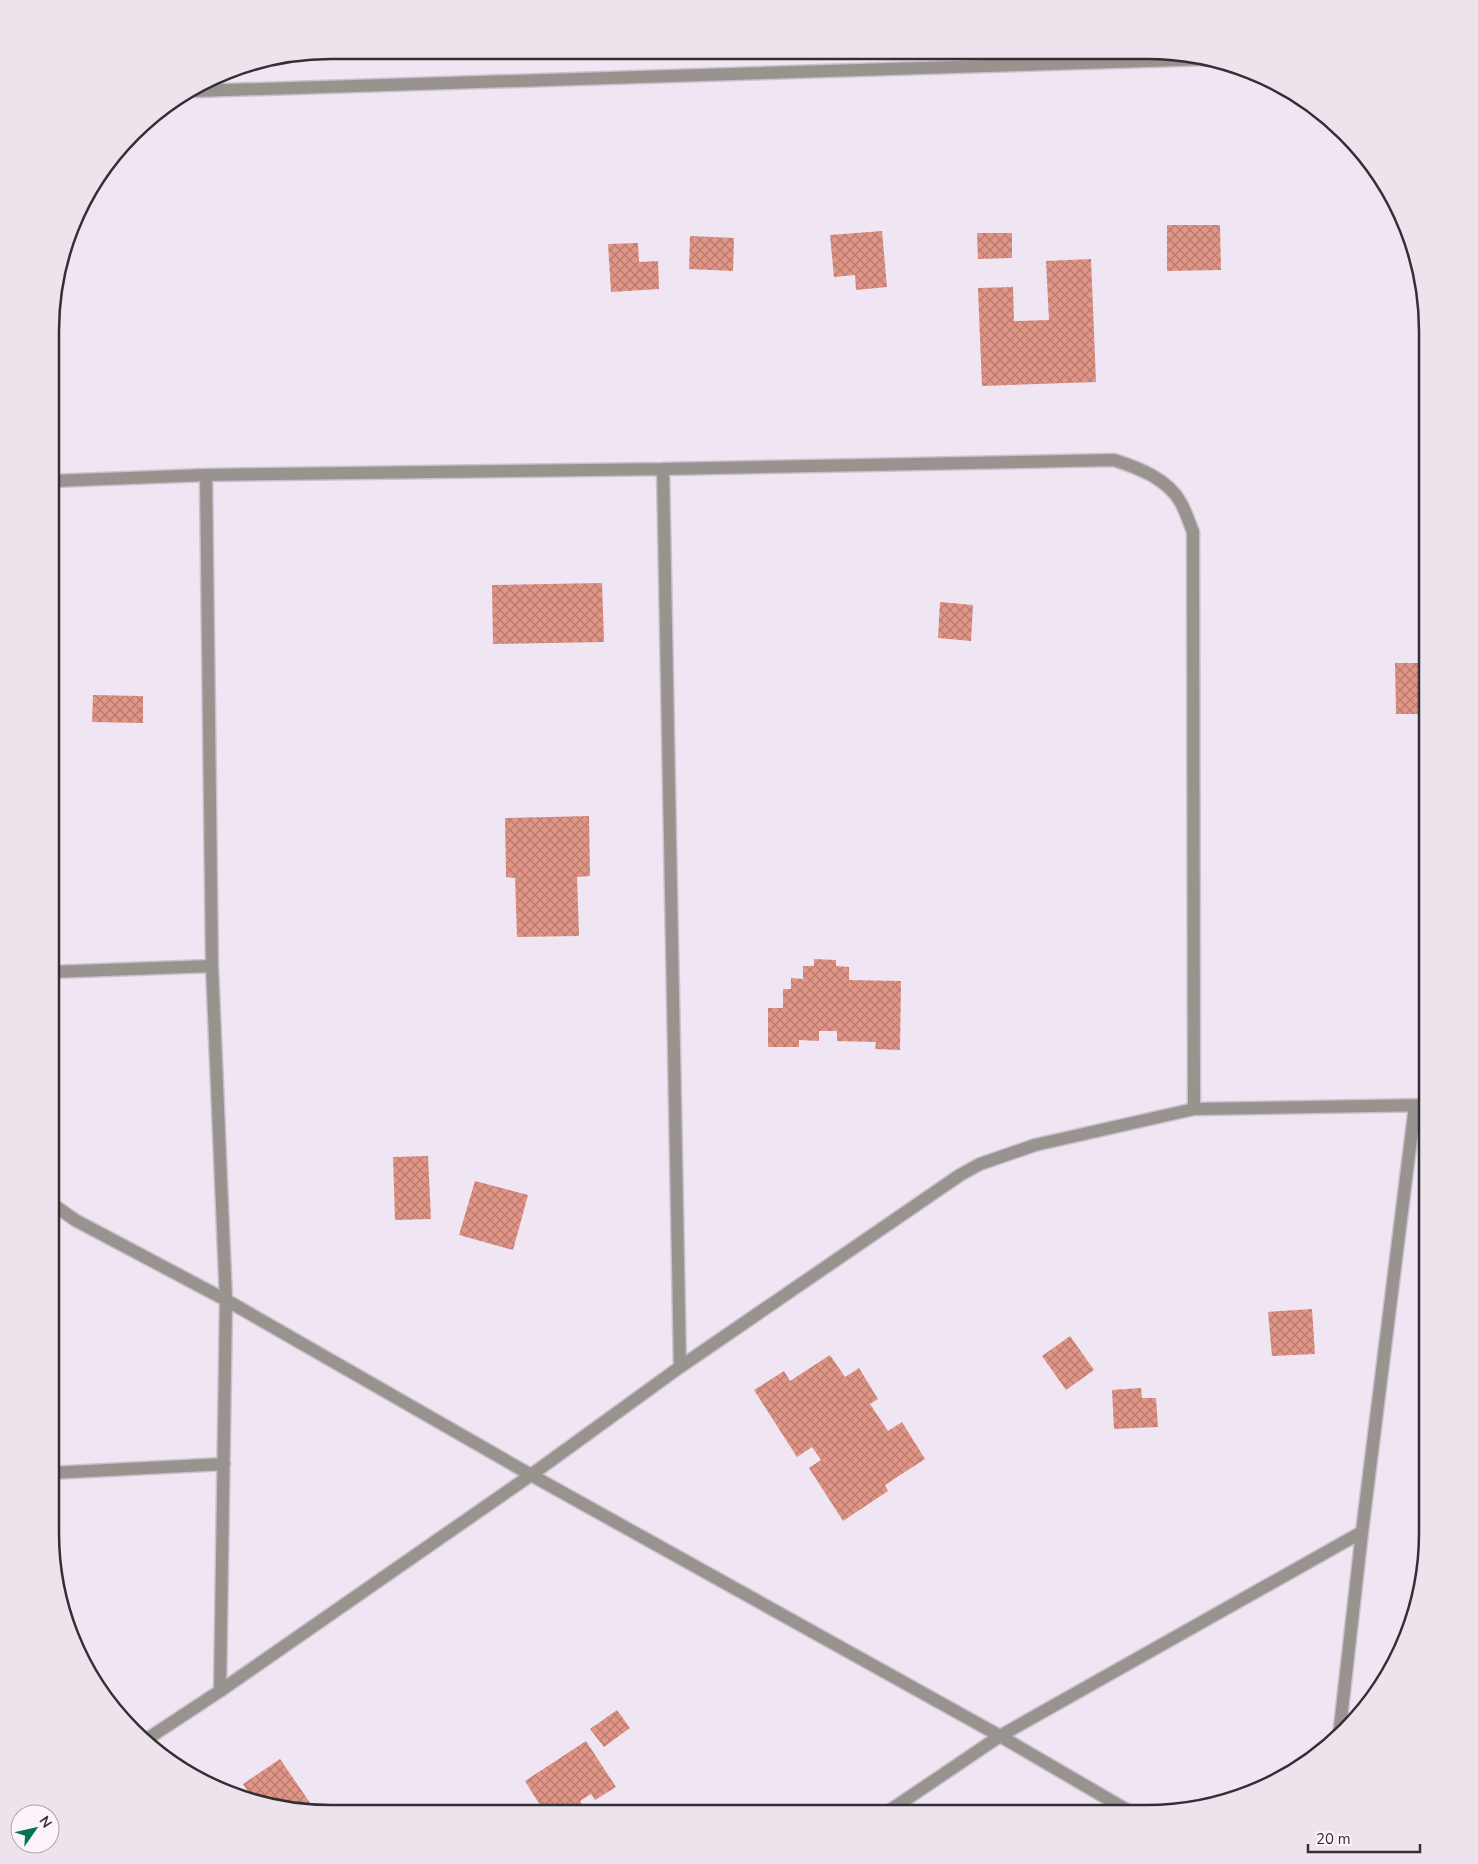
<svg xmlns="http://www.w3.org/2000/svg" width="1478" height="1864" font-family="'Nunito Sans',sans-serif">
<defs>
<pattern id="building-cross-hatch" width="8" height="8" patternUnits="userSpaceOnUse" patternTransform="scale(1.25)"><rect width="8" height="8" fill="#e19586"/><path d="M0 0l8 8M0 8l8-8" fill="none" stroke="#b77a6e"/></pattern>
</defs>
<rect width="100%" height="100%" fill="#f0e5f2"/>
<path fill="url(#building-cross-hatch)" d="M1167,225H1220L1221,270L1167,271Z
M882,231L887,287L856,290L855,275L834,277L830,235Z
M977,233H1012V258L978,259Z
M690,236L734,238L733,271L689,269Z
M638,243L639,262L658,261L659,289L611,292L608,244Z
M1091,259L1096,382L982,386L978,288L1013,287L1014,321L1049,320L1046,261Z
M602,583L604,642L493,644L492,585Z
M940,602L973,605L971,641L938,638Z
M1395,663H1428V714H1396Z
M93,695L143,696V723L92,722Z
M589,816L590,876L577,877L579,936L517,937L515,878L506,877L505,818Z
M814,959L836,960V966L849,967V980L901,981L900,1050L875,1049L876,1042L837,1041V1031H819V1041L799,1040V1047H768V1008H783V989H791V978L803,979V966H814Z
M428,1156L431,1219L395,1220L393,1157Z
M475,1181L528,1195L513,1250L459,1235Z
M1312,1309L1315,1354L1272,1356L1268,1312Z
M1070,1336L1094,1370L1066,1390L1042,1356Z
M830,1355L845,1377L859,1368L878,1399L870,1404L888,1431L902,1422L925,1459L885,1485L888,1491L843,1521L809,1468L821,1460L812,1447L797,1457L754,1390L784,1371L790,1381Z
M1141,1388L1142,1398H1156L1158,1427L1114,1429L1112,1390Z
M617,1710L630,1728L604,1747L590,1729Z
M586,1741L616,1787L595,1800L591,1794L580,1801L585,1809L578,1813H545L525,1781Z
M280,1759L317,1813L255,1802L243,1784Z"/>
<g fill="none" stroke-linecap="round" stroke-linejoin="round">
<defs>
<path id="minor" d="M196,91L1209,59
M663,469L680,1367
M206,475L212,966L226,1300L220,1691
M52,481L206,475L663,469L1114,460C1139,468 1168,479 1181,503C1186,512 1189,522 1193,532L1194,1109
M51,972L212,966
M51,1203L75,1220L226,1300L531,1475L1000,1736L1132,1813
M50,1473L224,1464
M1339,1736L1362,1532L1415,1106
M144,1741L220,1691L531,1475L680,1367L960,1175L980,1164L1035,1145L1194,1109L1428,1105
M886,1813L1000,1736L1362,1532"/>
</defs>
<use href="#minor" stroke="#cac1cc" stroke-width="15"/>
<use href="#minor" stroke="#98938e" stroke-width="12"/>
</g>
<path d="M0 0H1478V1864H0ZM331 59H1147A272 272 0 0 1 1419 331V1533A272 272 0 0 1 1147 1805H331A272 272 0 0 1 59 1533V331A272 272 0 0 1 331 59Z" fill="#ece3ed" fill-rule="evenodd"/>
<path fill="none" stroke="#332f34" stroke-width="2.5" d="M331 59H1147A272 272 0 0 1 1419 331V1533A272 272 0 0 1 1147 1805H331A272 272 0 0 1 59 1533V331A272 272 0 0 1 331 59Z"/>
<g transform="translate(35 1829) rotate(56)"><circle r="24" fill="#fcf3fd" stroke="#aca5ad"/>
<path d="M0-4L9 19L0 12L-9 19Z" fill="#04754f"/>
<text y="-8" font-size="14" font-weight="bold" text-anchor="middle" fill="#332f34">N</text>
</g>
<path d="M1308 1844v8h112v-8" fill="none" stroke="#332f34" stroke-width="2.5"/>
<text x="1316" y="1844" font-size="15" fill="#332f34" stroke="#fcf3fd" stroke-width="4" paint-order="stroke">20 m</text>
</svg>
